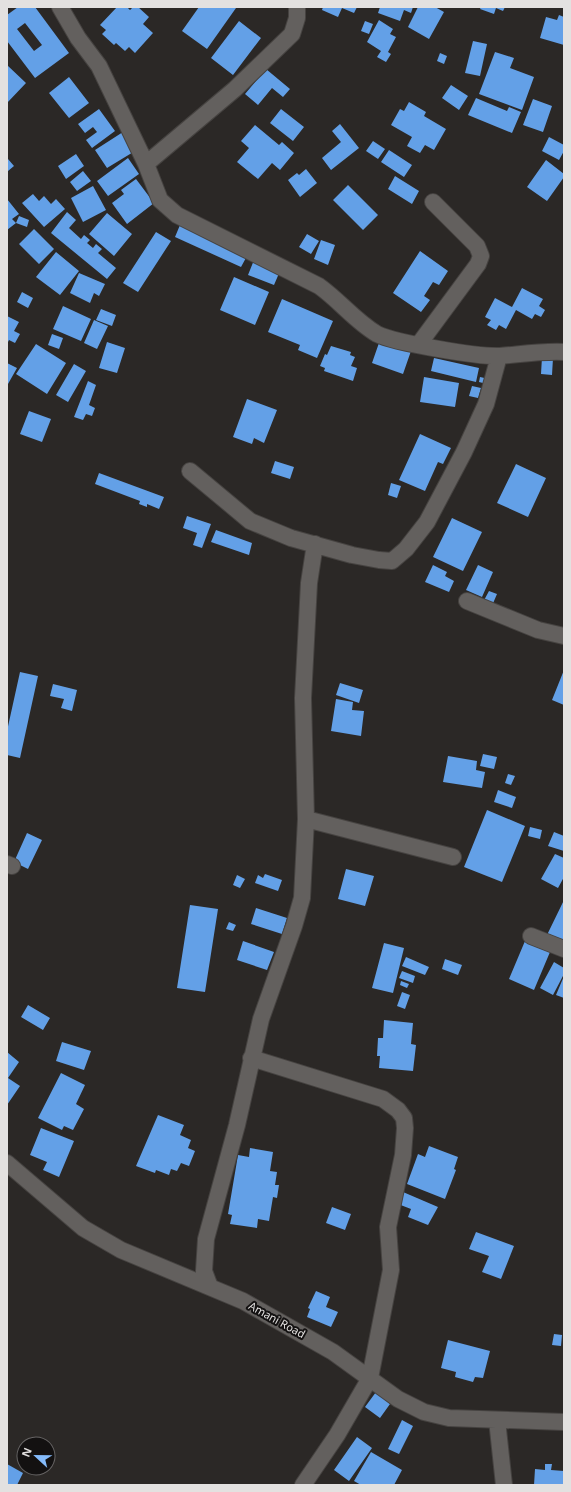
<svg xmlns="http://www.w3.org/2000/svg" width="571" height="1492" font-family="'Noto Sans',sans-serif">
<rect width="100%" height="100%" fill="#2b2826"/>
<path fill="#63a0e7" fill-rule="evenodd" d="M18,7H35L69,53L35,78L7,41V15ZM25,23L42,45L34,51L17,29Z
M117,7H127L130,10L133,7H138L149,17L143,24L153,33L135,53L129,47L125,51L116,43L114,45L102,34L106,30L100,25Z
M199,7L236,8L207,49L182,31Z
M323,7H357L354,13L342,8L338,17L322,10Z
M380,7H413L411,13L404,10L400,21L378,13Z
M418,7H435L444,12L429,39L408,27Z
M481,7H505L503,11L496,8L494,14L480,9Z
M559,15L564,17V45L540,38L546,17L557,20Z
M379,20L393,29L390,34L396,37L388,52L391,54L386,62L377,57L381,51L367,42Z
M239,21L261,38L233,75L211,58Z
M365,21L373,24L369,34L361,31Z
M473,41L487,44L480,76L465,73Z
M495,52L514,58L510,68L534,77L522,110L479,94Z
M440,53L447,56L444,64L437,61Z
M7,65L26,83L7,103Z
M266,69L290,89L283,97L272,88L258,105L245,94Z
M69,77L89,103L69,118L49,93Z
M451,85L468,96L459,110L442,98Z
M476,98L507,111L509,107L521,112L512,133L468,115Z
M533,99L552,106L543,132L523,125Z
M409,102L426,112L424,116L446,129L434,150L425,145L420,153L407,146L412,137L391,125L400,109L404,111Z
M99,109L115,131L92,148L86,140L97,132L93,127L85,133L78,124Z
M281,109L304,127L293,141L270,123Z
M340,124L359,148L331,170L322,158L341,142L332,131Z
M255,125L279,145L282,142L294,153L280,170L272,163L258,179L237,162L249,148L241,141Z
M123,132L135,151L107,168L95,150Z
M549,137L564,145V151L559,160L542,151Z
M373,141L385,149L378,159L366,151Z
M389,150L412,165L404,177L381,162Z
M76,154L84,166L66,179L58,166Z
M128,158L139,174L108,196L97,181Z
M8,159L14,166L8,171L7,169Z
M546,160L564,174V177L547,201L527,187Z
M306,169L317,183L300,197L288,180L297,173L299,175Z
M83,171L91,181L77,191L70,182Z
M395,176L419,191L412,204L388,189Z
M136,179L154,203L127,224L112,203L124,194L121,190Z
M348,185L378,215L363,230L333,200Z
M93,186L106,210L83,222L71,198Z
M33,194L39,201L44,196L51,204L56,199L65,209L44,227L22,203Z
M7,199L19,214L12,219L16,223L7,230Z
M67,212L76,220L69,228L81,239L84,235L90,240L87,243L93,248L96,244L102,249L98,253L116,268L107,279L51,233Z
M107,213L132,234L114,256L89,234Z
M19,216L29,220L27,227L16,223Z
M180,225L247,256L241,267L175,237Z
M34,229L54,249L39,264L19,244Z
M156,232L171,241L138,292L123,283Z
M307,234L319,241L311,254L299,247Z
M321,240L335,245L328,265L314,259Z
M420,251L448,271L439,285L433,282L424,296L430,300L421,312L393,293Z
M56,252L79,271L60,295L36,277Z
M254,260L280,271L274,285L248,275Z
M79,273L105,284L99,296L94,293L90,303L70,293Z
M234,277L269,292L255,325L220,310Z
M522,288L543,299L539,306L545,310L541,317L535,314L532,319L516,310L506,329L499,325L496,330L487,325L491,320L485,317L495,298L512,307Z
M22,292L33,298L28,308L17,302Z
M282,299L333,321L317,358L298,350L300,345L268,332Z
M63,306L91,319L81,341L53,329Z
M101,309L116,315L112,326L96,320Z
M7,316L19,322L14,331L20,334L15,343L9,340L7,344Z
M94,320L108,326L97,349L84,343Z
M52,334L63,338L59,349L48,345Z
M380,340L411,351L403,374L372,363Z
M107,342L125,348L117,373L99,368Z
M36,344L66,363L47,394L16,374Z
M331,346L351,352L350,355L355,357L351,366L357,368L353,381L324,371L325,368L320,366L325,354L327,355Z
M542,357L553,358L552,375L541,374Z
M434,358L479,368L476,382L431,371Z
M7,363L17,368L8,384H7Z
M74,364L86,371L68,402L56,395Z
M424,377L459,383L455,407L420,402Z
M480,377L489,379L487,384L479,382Z
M88,381L96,385L89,405L95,408L92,416L86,414L83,420L74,417Z
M472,386L481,388L478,398L469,396Z
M247,399L277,410L264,443L254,438L252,444L233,437Z
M29,411L51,419L42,442L20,434Z
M420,434L451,448L443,464L438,462L425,491L399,480Z
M275,461L294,467L290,479L271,473Z
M516,464L546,478L528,517L497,503Z
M99,473L164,497L159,509L147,504V507L139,504L140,501L95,484Z
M391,483L401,486L397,498L388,495Z
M187,516L211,524L202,548L193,545L197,533L183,528Z
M452,518L482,532L463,571L433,557Z
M216,530L252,543L249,555L211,542Z
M433,565L447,572L445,576L454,581L449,592L425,582Z
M478,565L493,572L482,597L466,590Z
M489,591L497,594L491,608L482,604Z
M564,670V705L552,700Z
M20,672L38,676L20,758L7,755V731Z
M340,683L363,690L359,703L336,695Z
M53,684L77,690L72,711L61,708L64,699L50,696Z
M336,699L353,702L352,710L364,711L361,736L331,731Z
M483,754L497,757L494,769L480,766Z
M448,756L477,761L476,770L485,772L482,788L443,782Z
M508,774L515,776L511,785L505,783Z
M498,790L516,797L512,808L494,802Z
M487,810L525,826L502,882L464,867Z
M530,827L542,830L540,839L528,836Z
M554,832L564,836V851L548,846Z
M27,833L42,840L28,869L14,862Z
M555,854L564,858V877L558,888L541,879Z
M346,869L374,876L365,906L338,899Z
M265,874L282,880L278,891L255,883L258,875L263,878Z
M237,875L245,879L240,888L233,885Z
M564,900V943L547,935Z
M190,905L218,909L205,992L177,988Z
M256,908L287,918L282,934L251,924Z
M229,922L236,925L233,931L226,929Z
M243,941L274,952L267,970L237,960Z
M525,941L550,952L534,990L509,979Z
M384,943L404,948L393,993L372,988Z
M406,957L429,967L425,975L402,966Z
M445,959L462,965L458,975L442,969Z
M554,962L564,968V974L553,995L540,988Z
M402,971L415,976L413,983L399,978Z
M564,976V998L556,995Z
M401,981L409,984L407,988L400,985Z
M402,992L410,995L405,1009L397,1006Z
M28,1005L50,1018L43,1030L21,1017Z
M384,1020L413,1023L411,1044L416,1045L413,1071L379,1068L380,1056H377L378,1038H383Z
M62,1042L91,1051L84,1070L56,1061Z
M7,1052L19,1062L8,1078L20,1086L7,1105Z
M61,1073L85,1085L76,1104L84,1109L73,1130L64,1126L62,1130L38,1118Z
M158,1115L184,1125L180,1135L191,1140L188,1148L195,1151L189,1166L181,1163L177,1171L171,1169L169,1175L156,1170L155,1173L136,1166Z
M41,1128L74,1141L59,1177L43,1170L47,1162L30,1155Z
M429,1146L458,1157L454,1169L456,1170L445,1199L407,1184L418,1154L425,1157Z
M250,1148L273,1152L270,1171L277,1172L275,1185H279L277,1198L273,1197L269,1221L258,1219L257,1228L230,1224L232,1215L228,1214L238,1155L249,1157Z
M403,1192L438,1207L428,1225L408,1217L411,1209L398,1204Z
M332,1207L351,1214L345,1230L326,1223Z
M476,1232L514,1246L501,1279L482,1272L489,1256L469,1249Z
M316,1291L330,1297L326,1307L338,1312L331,1327L307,1317L310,1309L308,1308Z
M554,1334L562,1335L561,1346L552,1345Z
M448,1340L490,1351L483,1378L475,1377L473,1382L455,1377L456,1372L441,1368Z
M376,1392L390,1404L380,1418L365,1407Z
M402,1420L413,1426L399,1454L388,1449Z
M357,1437L372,1448L349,1481L334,1470Z
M371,1452L402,1470L394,1485H361L354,1481Z
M7,1464L23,1473L17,1485H7Z
M545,1464H552L551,1470L564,1471V1485H534L535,1469L545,1470Z"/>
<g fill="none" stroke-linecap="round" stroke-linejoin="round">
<defs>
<path id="street" d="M60,7L78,38L99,66L146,164L160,200L177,215L319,286C340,301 355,321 377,334C395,343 479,357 500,356C523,354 541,351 564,352
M146,164L235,89L292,34L297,18V7
M419,344L478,264L481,256L477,246L433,202
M190,471L250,521L291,538L352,555L379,560L392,561L406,549L427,522L464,452L486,404L499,356
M467,601L538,630L564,636
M306,819L453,857
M7,864L12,866
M531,936L564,949
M251,1058L383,1099L398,1110L404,1118L405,1128L403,1155L388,1227L391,1270L370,1378L337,1435L303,1485
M7,1163L83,1228L121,1250L243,1301L333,1352L398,1399L424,1412L449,1418L564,1422
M210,1287L204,1271L206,1239L237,1125L261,1019L294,926L302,898L306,819L303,698L309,583L315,544
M497,1420L504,1485"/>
</defs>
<use href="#street" stroke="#464341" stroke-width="18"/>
<use href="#street" stroke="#63605e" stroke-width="16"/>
</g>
<g text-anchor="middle" stroke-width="4" stroke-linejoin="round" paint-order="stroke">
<g font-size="11" fill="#e3e1e0" stroke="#131111">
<text transform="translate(277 1320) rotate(29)" y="4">Amani Road</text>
</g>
</g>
<rect width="571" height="1492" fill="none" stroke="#e3e1e0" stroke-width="16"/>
<g transform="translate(36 1456) rotate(292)"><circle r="19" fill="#131111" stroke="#666464"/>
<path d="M0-3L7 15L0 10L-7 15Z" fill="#85bbfb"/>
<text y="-6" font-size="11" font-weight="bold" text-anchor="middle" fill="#e3e1e0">N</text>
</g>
</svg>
